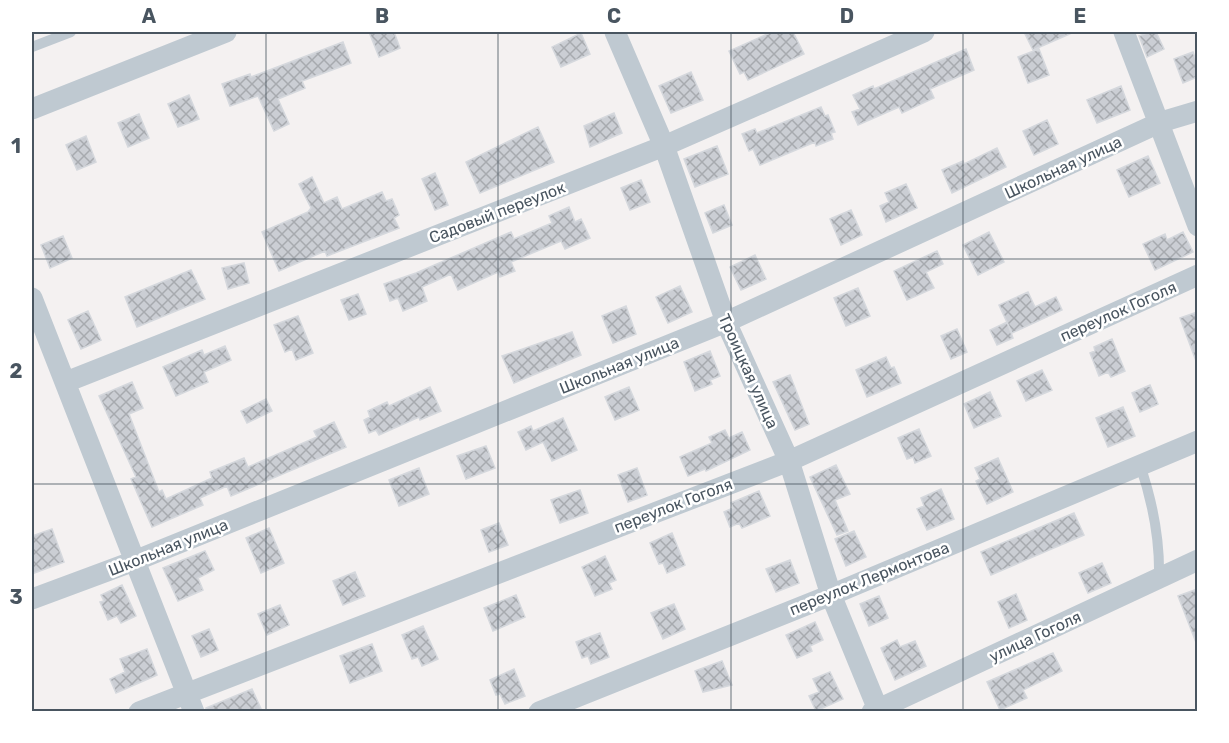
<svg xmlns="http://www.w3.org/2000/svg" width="1229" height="743" font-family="Rubik,sans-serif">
<defs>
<pattern id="building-cross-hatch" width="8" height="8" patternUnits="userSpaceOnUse" patternTransform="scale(1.5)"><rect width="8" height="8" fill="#cbced4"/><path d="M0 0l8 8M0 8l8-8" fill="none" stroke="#a7aaaf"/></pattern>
</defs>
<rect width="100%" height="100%" fill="#f4f1f1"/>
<path fill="url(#building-cross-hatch)" stroke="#d5d8dd" stroke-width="1.5" d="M369,32H394L400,48L379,57Z
M772,32H793L804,54L748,80L744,72L740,74L729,51Z
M1024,32H1074L1033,50Z
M1150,32H1156L1164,49L1147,57L1139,36Z
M581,33L590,54L561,67L552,47Z
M343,42L351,63L302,81L305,88L278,99L289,124L274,131L258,96L230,106L222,84L250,74L251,77Z
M966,49L974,70L930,89L934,98L902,113L899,107L858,125L852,112L860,109L853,95L873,86L874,89Z
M1039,49L1049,75L1028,83L1018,57Z
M1193,52L1197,63V77L1183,83L1174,59Z
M691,72L703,100L671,113L659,86Z
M1121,86L1130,110L1097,123L1087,100Z
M189,95L199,119L178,127L168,104Z
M821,107L825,116L828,115L835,132L831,133L833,139L816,146L815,142L760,165L753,149L749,151L742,134L755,129L757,133Z
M614,113L622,133L590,147L584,126Z
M139,114L149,138L128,147L118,123Z
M1047,120L1058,144L1034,155L1023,131Z
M538,127L554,162L480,193L466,162Z
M86,136L96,162L77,170L66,145Z
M717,146L728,174L695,187L684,159Z
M997,148L1006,167L952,193L942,170L963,161L964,164Z
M1148,156L1160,183L1129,197L1117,170Z
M435,173L448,205L435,210L422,179Z
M312,177L324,203L337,197L342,209L382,192L386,201L392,199L399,215L394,218L399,228L327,256L325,251L279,271L262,232L308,212L311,208L299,184Z
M641,180L650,202L630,210L621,188Z
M906,184L917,208L886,222L880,206L889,202L885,193Z
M724,205L732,225L713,233L705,213Z
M569,207L575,222L581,219L590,238L565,249L561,241L511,262L515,271L500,277L498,272L458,290L451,274L422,287L427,301L403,311L398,298L390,301L384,284L416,273L511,232L514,239L552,223L549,216Z
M851,210L862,235L841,245L830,219Z
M989,232L1004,262L978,275L963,245Z
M1183,232L1193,252L1155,270L1143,244L1165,234L1167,240Z
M63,236L72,258L50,268L41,245Z
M937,251L943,264L926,272L934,288L907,300L894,271Z
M755,255L766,279L741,290L730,267Z
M244,263L249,283L228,289L222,268Z
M191,270L205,299L137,327L125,297Z
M680,286L692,312L668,323L656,297Z
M858,288L870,316L846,326L834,298Z
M1028,292L1035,307L1056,297L1062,310L1012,333L999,305Z
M358,294L366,314L349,320L341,300Z
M626,306L636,334L613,343L602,316Z
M88,311L101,340L81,349L68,320Z
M1197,312V361H1196L1180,318Z
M298,316L313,353L296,360L292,349L285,352L274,325Z
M1007,322L1013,338L997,345L990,330Z
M957,329L967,352L951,359L941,336Z
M572,332L581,355L514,383L502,356Z
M1112,339L1125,371L1111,377L1108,372L1099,376L1090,353L1095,351L1094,347Z
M225,346L231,360L204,372L208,382L176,396L163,367L202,350L204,355Z
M710,351L720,376L710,380L712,384L695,391L684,362Z
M886,357L891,368L894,367L901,383L867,397L856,370Z
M1042,370L1052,390L1026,401L1017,381Z
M790,375L809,424L795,430L773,382Z
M132,382L143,408L129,414L159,492L162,490L166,499L212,478L210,472L244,458L248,467L317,437L314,431L334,422L346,447L231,496L227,486L200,498L203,505L152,527L131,479L136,477L99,396Z
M1150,385L1158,404L1140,412L1132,393Z
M430,387L441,411L420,420L419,417L379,435L376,430L369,433L364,420L370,417L368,411L387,402L389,406Z
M629,387L639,410L615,420L605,397Z
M990,392L1001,416L974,428L964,404Z
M266,399L272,411L247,423L241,411Z
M1123,407L1135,436L1108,447L1096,418Z
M563,418L577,450L552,461L543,442L526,450L518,432L531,426L533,431Z
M919,429L931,456L915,463L913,457L907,459L898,438Z
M725,430L729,438L742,432L750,450L706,471L705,469L688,476L680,457L712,443L709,437Z
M486,446L495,468L466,479L457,456Z
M998,458L1013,492L987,504L976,481L980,479L975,468Z
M836,465L850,494L835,500L848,531L837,535L810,477Z
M419,468L429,494L399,506L389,480Z
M637,468L647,495L628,502L618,475Z
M941,489L954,519L927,530L917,509L924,506L921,498Z
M580,490L588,513L560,523L551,500Z
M759,491L770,516L742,528L739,523L730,527L724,512L733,508L731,503Z
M1074,513L1084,535L991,575L981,552Z
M499,523L508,545L489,552L481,530Z
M269,528L284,563L261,573L246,538Z
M52,529L64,562L32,574V536Z
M854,531L866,557L846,566L835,539Z
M672,533L685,565L667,573L663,563L659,564L650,543Z
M205,551L214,570L198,578L203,590L178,601L163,568Z
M605,556L616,580L609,583L612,589L595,596L582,567Z
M790,560L799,583L776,592L766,569Z
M1102,563L1111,583L1088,593L1079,573Z
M355,572L365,596L343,605L333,581Z
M122,585L136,616L121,623L117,616L108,620L100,602L104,601L101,595Z
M1197,589V645L1178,596Z
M1016,594L1027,620L1009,628L998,602Z
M516,595L525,617L493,631L484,608Z
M879,596L888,618L869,626L860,604Z
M674,604L685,629L663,639L651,613Z
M280,605L289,625L267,635L258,614Z
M815,622L823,640L810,646L812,651L797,658L786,635Z
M423,626L438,659L422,666L418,657L412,659L402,635Z
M209,629L218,650L201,657L192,636Z
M600,633L609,657L591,664L588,656L582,658L576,642Z
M897,640L900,647L915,641L926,666L895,680L881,648Z
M372,644L382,671L350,683L340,656Z
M147,649L157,675L116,693L110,679L125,672L120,659Z
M1053,653L1062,671L1023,690L1027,698L1000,710L987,682Z
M722,661L732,685L703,692L695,671Z
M514,669L525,696L505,704L500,694L496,695L490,680Z
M830,672L843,699L816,711L809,696L819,692L813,679Z
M252,689L262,711H206V708Z"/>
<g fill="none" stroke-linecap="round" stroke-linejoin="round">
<path stroke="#bfc9d1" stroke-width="10" d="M32,47L71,32
M1140,465C1153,503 1160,538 1159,578"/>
<path stroke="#bfc9d1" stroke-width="21" d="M615,32L664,146L726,322L789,461L831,595L879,712
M1124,32L1198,226
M32,109L226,32
M32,298L194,712
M66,382L664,146L924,32
M32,599L137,560L726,322L1161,122L1198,111
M139,712L789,461L1198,275
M539,712L831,595L1198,441
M872,712L1198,560"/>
</g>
<path fill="none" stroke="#495560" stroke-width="1.5" stroke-opacity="0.55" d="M266,32V712M498,32V712M731,32V712M963,32V712M32,259H1198M32,484H1198"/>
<g text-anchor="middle" stroke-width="5" stroke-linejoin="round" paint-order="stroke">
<g font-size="16" fill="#495560" stroke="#fff">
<text transform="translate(1063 167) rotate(-25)" y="6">Школьная улица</text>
<text transform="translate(497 212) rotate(-21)" y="6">Садовый переулок</text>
<text transform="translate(1118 311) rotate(-24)" y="6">переулок Гоголя</text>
<text transform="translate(619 365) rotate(-22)" y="6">Школьная улица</text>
<text transform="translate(749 371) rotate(66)" y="6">Троицкая улица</text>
<text transform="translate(673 505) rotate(-21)" y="6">переулок Гоголя</text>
<text transform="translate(168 547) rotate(-22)" y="6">Школьная улица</text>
<text transform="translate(869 578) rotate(-22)" y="6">переулок Лермонтова</text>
<text transform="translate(1035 636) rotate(-25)" y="6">улица Гоголя</text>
</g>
</g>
<rect width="1229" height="743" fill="none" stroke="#ffffff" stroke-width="66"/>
<rect x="33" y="33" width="1163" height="677" fill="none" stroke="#495560" stroke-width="2"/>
<g font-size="20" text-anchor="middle" font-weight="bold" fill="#495560">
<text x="149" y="23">A</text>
<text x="382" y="23">B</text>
<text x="614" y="23">C</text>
<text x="847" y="23">D</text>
<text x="1080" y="23">E</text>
<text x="16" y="153">1</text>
<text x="16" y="378">2</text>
<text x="16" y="604">3</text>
</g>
</svg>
